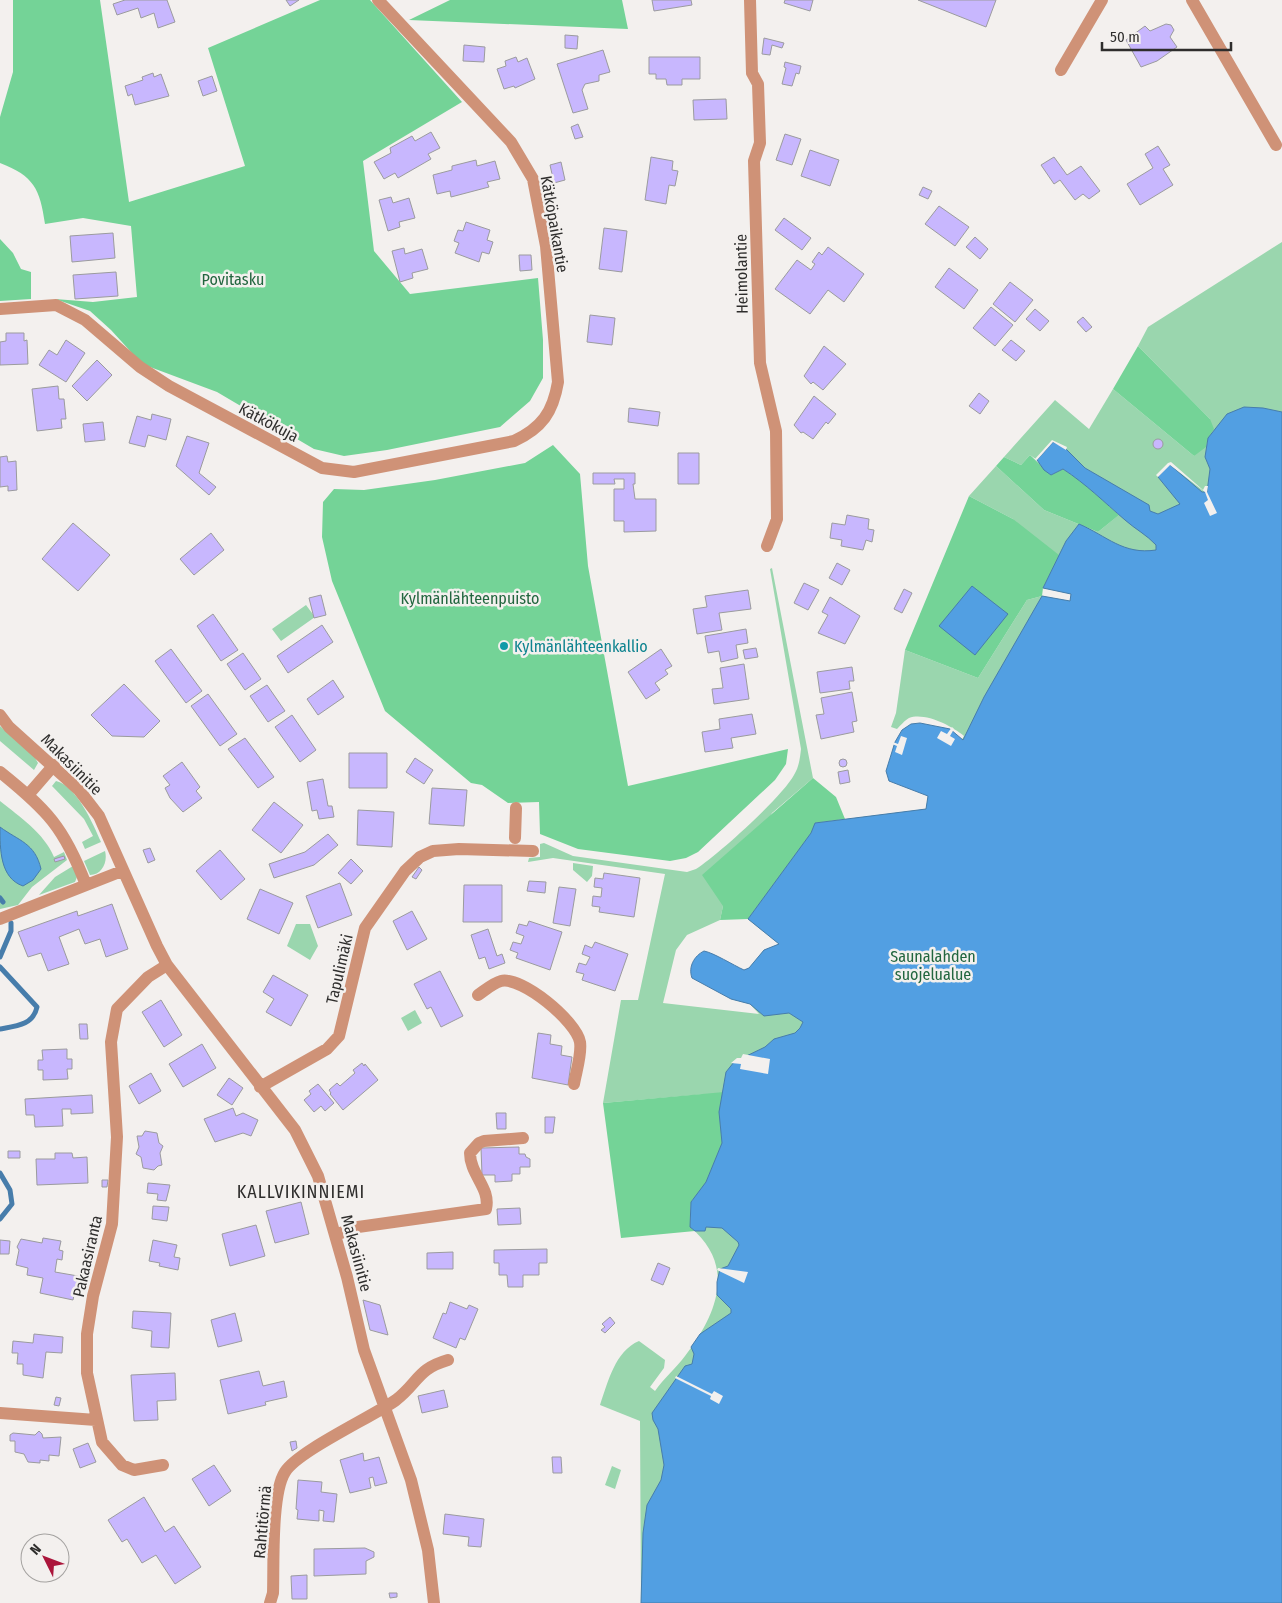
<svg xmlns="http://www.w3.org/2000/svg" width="1282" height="1603" font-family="'Fira Sans Condensed',sans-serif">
<rect width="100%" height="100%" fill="#f3f0ee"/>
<path fill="#9ad6ae" d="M1282,242V800L731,1603H641L640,1421L600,1405C608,1382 615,1351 639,1341L665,1360L664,1368L650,1387L655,1391C664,1378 676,1368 685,1356C717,1314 737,1266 690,1227L706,1094L603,1103L621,1000H638L665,874L553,858L528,862L529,858L540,857V844L544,843L573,856L687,872L696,869C718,855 782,797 794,775C799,767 800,758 801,749L770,569L772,568L813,778L772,813L723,906L720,920L687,935L676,950L663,1003L759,1014L750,1004L731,999L744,970L749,968L764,950L779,944L748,919L815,823L926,809L928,796L964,736C952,726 925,712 909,718C905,720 900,726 897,729L891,727L896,713L905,650L978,678L1027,600L1042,596L1070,601L1071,594L1043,588L1013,519L969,496L996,466L1044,510L1098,532L1137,500L1085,468L1064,447L1053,442L1037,460L1030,455L1021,465L1004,457L1055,400L1089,429L1113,389L1194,456L1210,419L1138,346L1148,327Z
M306,605L315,617L281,641L272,629Z
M0,726L34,756L38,763L34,770L0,741Z
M56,781C77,786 93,824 101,842L85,849L82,842L93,836L84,819L52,786Z
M0,801C20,817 44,833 54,857L64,852L67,860L32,887L18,905L0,909Z
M105,851C108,862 102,875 90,875L84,861Z
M573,863L593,866L592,876L587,882L573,870Z
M73,866L77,877L75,882L39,895L55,877Z
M296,924H310L318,946L310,960L287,946Z
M415,1010L422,1023L408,1031L401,1018Z
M612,1466L621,1470L615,1489L605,1485Z"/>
<path fill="#74d397" d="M13,0H100L129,202L245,166L208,48L320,0H370L462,102L363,161L374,251L410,294L538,278L543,340V378L530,401L500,427L387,450L344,456L314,449L217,392L142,364L111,330L90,311L55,299L93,302L137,297L131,226L83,218L45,224C40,189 34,176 0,163V117L13,72Z
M450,0H622L628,29L409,20Z
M0,239L13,253L21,269L31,272V299L0,301Z
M1138,346L1210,419L1214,429L1208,438L1206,447L1194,456L1113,389Z
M553,445L580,474L588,566L628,786L788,749L786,764L775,780L698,852L686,858L670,861L578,849L540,834L539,802L508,803L482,785L471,783L385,711L332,581L322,537L323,502L334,489L364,490L435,480L525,463Z
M1030,455L1051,475L1063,469L1085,484L1119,515L1098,532L1044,510L996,466L1004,457L1021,465Z
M969,496L1013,519L1059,555L1043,588L1042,596L1027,600L978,678L905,650Z
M813,778L836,797L845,819L815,823L811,833L748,919L720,920L723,906L702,875Z
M724,1092L719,1112L722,1143L706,1182L691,1202L690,1227L695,1231L621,1238L603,1103Z"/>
<path fill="#529fe2" stroke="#477dab" d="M1244,407L1263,408L1282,412V1603H641L643,1533L647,1505L661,1480L664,1465L658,1429L653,1420L652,1413L685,1366L692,1364L694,1354L691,1347L700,1334L731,1313V1309L717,1295V1282L720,1269L728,1266L739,1245L738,1242L722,1228L706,1227L705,1231H695L690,1227L691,1202L706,1182L722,1143L719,1112L726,1072L734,1062L765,1047L774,1039L795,1033L800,1028L803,1022L789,1013L764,1016L750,1004L731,999L692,978C688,967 694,956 704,951C714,953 733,965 744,970L749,968L764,950L779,944L748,919L811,833L815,823L926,809L928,796L889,781L886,771L895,742L902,730L911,724L920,723L950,729L963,740L984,697L1042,596L1070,601L1071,594L1043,588L1066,541L1079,524C1107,536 1123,555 1156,550V545C1147,535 1135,529 1125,520C1104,502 1086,484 1063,469L1051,475L1044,470L1037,460L1053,442L1064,447L1085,468L1149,505L1150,511L1158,514L1180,504L1158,477L1169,464L1202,492H1207L1210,469L1205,457L1208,438L1227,414Z
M972,586L1008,614L975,655L939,626Z
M0,827C19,841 35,843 41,869L33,880L23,886C0,878 0,850 0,827Z"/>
<path fill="#f3f0ee" d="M1052,440L1067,447L1066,450L1053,442L1037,460L1035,459Z
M1171,462L1203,490L1205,486H1208L1207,492L1217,513L1210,516L1204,503L1208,500L1205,492L1170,465L1158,477L1156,475L1168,463Z
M952,727L954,729L950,736L955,739L951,746L937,738L941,731L947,734Z
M901,736L907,738L902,755L895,752L897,746L892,744L893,742L898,744Z
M743,1054L770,1059L768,1074L740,1069L741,1064L731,1063L737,1058H741Z
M718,1268L748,1272L744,1283L717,1270Z
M676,1376L712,1394L714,1391L723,1396L719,1404L710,1399L711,1396L675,1378Z"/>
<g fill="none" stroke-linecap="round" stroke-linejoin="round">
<path stroke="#477dab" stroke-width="5" d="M0,898L3,902
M0,957L11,931V923
M0,967L37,1007C33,1025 17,1026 0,1029
M0,1173L10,1190L12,1204L0,1219"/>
</g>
<path fill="#c8b7fe" stroke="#9b9b9e" d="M125,0H167L175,22L158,28L154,13L141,18L138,8L117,15L113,4Z
M286,0H299L290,6Z
M652,0H691L692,5L654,11Z
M785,0H813L810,11L784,3Z
M918,0H996L986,27Z
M1166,24L1171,25L1174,30L1170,37L1177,47L1157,61L1141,67L1126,40L1145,26L1150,31Z
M565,35L578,36L577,49L565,48Z
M764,38L784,43L782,48L772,45L770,55L762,54Z
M464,45L485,47L484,62L463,61Z
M603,50L610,72L599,75V81L585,84L582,90L588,109L573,113L557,64Z
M516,57L518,62L527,58L535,79L515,88L514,86L504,89L497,69L506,66L505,61Z
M649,57H700V79H682V85H667L666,79H656V74H649Z
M785,62L801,66L799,74L796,73L792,86L782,84L786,68L784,67Z
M153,73L154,77L161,74L169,96L135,105L132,94L128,96L125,86L143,80L142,77Z
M212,76L217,91L203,96L198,81Z
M726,99L727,119L694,120L693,100Z
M578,124L583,137L575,139L571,127Z
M431,132L440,148L428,154L431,159L398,178L395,173L384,179L374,162L391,153L390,148L412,136L415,141Z
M785,134L801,139L792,165L776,160Z
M1158,146L1170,165L1163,169L1173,185L1140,205L1127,184L1153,168L1145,154Z
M810,150L839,160L830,186L801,176Z
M651,157L673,161L672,170L678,171L675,186L669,185L666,204L645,200Z
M1054,157L1067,175L1081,166L1100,191L1089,199L1083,194L1075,200L1060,180L1054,184L1041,165Z
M476,160L477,166L495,161L500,179L487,182L489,187L451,197L450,191L437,194L433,175L452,170V166Z
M561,162L565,180L554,183L550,165Z
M923,187L932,191L928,199L919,195Z
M391,197L393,203L409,198L415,218L399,222L400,227L388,231L379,200Z
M939,206L969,227L955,246L925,224Z
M784,218L811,238L802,250L775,230Z
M466,222L490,230L487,240L493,242L489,254L482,252L479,262L455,253L459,243L454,241L458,230L463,231Z
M604,228L627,231L622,272L599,269Z
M113,233L115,258L72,262L70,236Z
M975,237L988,249L980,259L966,247Z
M828,247L864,274L844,302L828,290L810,314L775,289L797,260L811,270L815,264L812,262L819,252L822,255Z
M404,248L405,254L422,249L428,269L412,273L413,278L400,282L392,251Z
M519,255H531L532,270L520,271Z
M949,268L978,290L964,309L935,287Z
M116,272L118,296L75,299L73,275Z
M1010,282L1033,300L1015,322L993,304Z
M991,307L1013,325L995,346L973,328Z
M1035,309L1049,321L1040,331L1026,319Z
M590,315L615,318L612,345L587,342Z
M1083,317L1092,327L1086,332L1077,322Z
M6,333H24V341L27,340L28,364L0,365V342L6,341Z
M66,340L85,353L66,382L39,365L49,350L57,355Z
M1011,340L1025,351L1016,361L1002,350Z
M824,346L846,364L823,390L813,382L811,384L804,376Z
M97,360L112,375L87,401L72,386Z
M58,386L59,399H64L66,419H61L62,428L37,431L32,389Z
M979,393L989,401L980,414L969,406Z
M814,396L836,414L828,424L826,422L813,439L803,432L801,433L794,425Z
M629,408L660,412L658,426L628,422Z
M152,414L171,419L166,440L148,435L145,447L129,443L137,416L151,420Z
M103,422L105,440L85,442L83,424Z
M187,436L209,443L199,473L216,487L209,495L176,466Z
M1153 444a5 5 0 1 1 10 0a5 5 0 1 1-10 0Z
M678,453H699V484H678Z
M7,456L8,462L16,461L17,490L8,491V486L0,487V457Z
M593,473H635V484H633L635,499H656V531L624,532V521H614V489H624V479H614L615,484H593Z
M847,515L869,519L868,529L874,530L872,542L866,540L863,550L841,546L842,540L830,538L832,523L845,525Z
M73,523L110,555L78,591L42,559Z
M211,533L224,550L194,575L180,559Z
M837,563L850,570L842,585L829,578Z
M804,583L819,590L808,610L794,603Z
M904,589L912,593L902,613L894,609Z
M748,590L751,609L719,613L722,630L697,634L693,609L707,607L705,596Z
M321,595L326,615L314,618L309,598Z
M830,597L860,616L845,644L818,633L828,615L822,612Z
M213,614L238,650L221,661L197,626Z
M322,625L333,642L288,673L277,656Z
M746,629L748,643L736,645L738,658L721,662L719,651L708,653L705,636Z
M756,648L758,657L745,659L743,650Z
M171,649L202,691L186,703L155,661Z
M661,649L672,666L665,670L668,674L655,683L660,690L646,699L628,672Z
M243,653L261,679L245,690L227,664Z
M744,664L749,699L714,704L712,689L723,688L720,668Z
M852,667L854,681H849L850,689L820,693L817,672Z
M333,680L344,697L318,715L307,699Z
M124,684L160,721L144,737L112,736L91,715Z
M267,685L285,711L268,722L250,696Z
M852,692L857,721L852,722L854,732L821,739L816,715L824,714L821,698Z
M208,694L237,734L220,746L191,706Z
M752,714L756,734L731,738L733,748L705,752L702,732L720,729L719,719Z
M292,715L316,750L300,762L275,727Z
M245,738L274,777L258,788L228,749Z
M349,753H387V788H349Z
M415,758L433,770L424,784L406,772Z
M839 763a4 4 0 1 1 8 0a4 4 0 1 1-8 0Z
M182,762L200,787L196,791L202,798L183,812L170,798L165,788L170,785L163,776Z
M848,770L850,782L840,784L838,772Z
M323,779L328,806H332L334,817L319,819L317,810L312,811L307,782Z
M432,788L467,790L464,826L429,824Z
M274,802L303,825L281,853L252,830Z
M358,810L394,812L392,847L357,845Z
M328,834L338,845L314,865L274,878L269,864L305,852Z
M150,848L155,860L148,863L143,850Z
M220,850L245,879L221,900L196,871Z
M64,856L65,859L55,862L54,859Z
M351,859L363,871L351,884L338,873Z
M419,867L422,870L416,879L412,877Z
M604,873L640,878L634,917L599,912L600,907L592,906L593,896L601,897L602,888L594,887L595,878L603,879Z
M529,881L546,882L545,893L527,891Z
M340,883L352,915L318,928L306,896Z
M464,885H502V922H463Z
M559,887L576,889L570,926L553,923Z
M260,889L293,903L279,934L247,919Z
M112,904L128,949L106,957L100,939L85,944L79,929L59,937L69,964L48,971L41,953L28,957L18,932L77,911L78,916Z
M412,911L427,939L407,950L393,921Z
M529,921L562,932L550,970L516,958L518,953L510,950L513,942L521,944L524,936L516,933L519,924L527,926Z
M488,929L497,956L502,954L505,963L489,969L485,957L479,959L471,935Z
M595,942L628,954L615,991L582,980L584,974L576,972L579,963L586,965L590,957L582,954L585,945L592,948Z
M440,971L463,1016L441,1027L431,1007L427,1009L414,984Z
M273,975L308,995L291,1026L266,1012L274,999L263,992Z
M161,1000L182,1035L164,1047L142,1012Z
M79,1024H87L88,1039H80Z
M538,1033L551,1035L550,1044L562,1046L561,1055L572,1057L568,1085L532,1078Z
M202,1044L216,1068L183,1087L169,1064Z
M67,1049V1059H72V1069H67L68,1079L43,1080V1070H38V1060H43L42,1050Z
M362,1063L364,1066L365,1064L378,1080L343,1110L330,1094L331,1093L329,1090L337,1083L340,1086L355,1073L353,1070Z
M151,1073L161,1091L139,1104L129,1086Z
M229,1078L243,1088L232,1105L217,1095Z
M318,1084L334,1103L325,1111L321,1106L314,1112L304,1100L311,1094L309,1091Z
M92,1095L93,1113L71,1114V1109H62L63,1126L35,1127L34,1115H26L25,1099Z
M233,1108L236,1116L243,1113L258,1120L251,1136L243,1133L215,1142L204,1119Z
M496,1113H506V1129H497Z
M545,1117H555L553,1133H545Z
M145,1131L157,1133L159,1143L163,1146L160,1153L162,1165L158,1166L154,1170L143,1168L141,1157L136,1154L139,1147L137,1136H142Z
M519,1147V1154H525L526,1157L530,1159V1167H520V1174H512V1181L495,1182V1175H482L481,1148Z
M8,1151H20V1158H8Z
M55,1153H72L73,1158L87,1157L88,1183L37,1185L36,1159H55Z
M102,1180H108L107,1187H102Z
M148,1183L170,1185L166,1201L157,1200L158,1194L147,1193Z
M301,1202L309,1234L275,1243L266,1211Z
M153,1206L169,1207L167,1221L152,1219Z
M520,1208L521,1224L498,1225L497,1209Z
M256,1225L265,1256L230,1266L222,1234Z
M43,1238L61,1241L59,1250L63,1251L62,1260L57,1259L55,1272L78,1276L73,1300L40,1293L43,1278L27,1275L28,1268L16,1265L19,1250L17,1247L21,1239L42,1243Z
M0,1240L10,1241L9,1254H0Z
M153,1240L177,1245L174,1257L180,1258L178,1270L159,1266L160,1263L149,1261Z
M547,1249V1263H539V1275H523V1287H508L507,1275H499V1263H494V1250Z
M453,1252V1269H427V1253Z
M658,1263L670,1268L663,1285L651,1280Z
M363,1300L380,1305L388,1335L370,1330Z
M450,1302L467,1309L469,1305L478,1309L465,1340L460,1338L456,1348L433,1338L443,1313L446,1314Z
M133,1311L171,1313L169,1348L151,1347L152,1331L132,1328Z
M235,1313L242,1341L218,1347L211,1320Z
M610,1317L615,1323L605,1333L601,1330L605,1327L602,1324Z
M34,1334L63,1337L62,1353L46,1352L43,1378L23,1375V1364H17L18,1353H12L13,1341L33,1343Z
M259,1371L263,1386L284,1381L287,1397L265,1402L266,1405L228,1414L220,1380Z
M175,1373L176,1400L157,1401L158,1420L134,1421L131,1375Z
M444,1390L448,1407L422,1413L418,1396Z
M56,1397L61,1398L59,1406L54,1405Z
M39,1431L42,1434L43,1438L61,1437L59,1456L49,1455V1461L40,1460V1463L28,1462L24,1454L15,1452V1441H10V1435L13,1433L35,1435Z
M296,1441L297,1448L292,1451L290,1442Z
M88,1443L96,1462L80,1468L73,1449Z
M363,1453L364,1461L379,1457L387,1483L375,1486L373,1477L369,1478L371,1488L350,1493L340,1460Z
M552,1457H561L562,1473H553Z
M214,1465L231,1491L209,1506L192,1479Z
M298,1480L322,1482L321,1492L337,1494L334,1522L323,1521L324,1511L319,1510V1521L297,1519L298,1510L296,1509Z
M144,1497L165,1532L174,1526L201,1567L175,1584L156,1555L142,1563L127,1539L122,1542L108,1520Z
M445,1514L484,1519L481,1547L468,1546L469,1537L443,1534Z
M365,1548L374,1552V1557L366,1561V1574L314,1576V1549Z
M307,1575V1599H292L291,1576Z
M389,1593H397V1597L390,1598Z"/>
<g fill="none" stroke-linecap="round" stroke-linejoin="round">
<path stroke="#cf9277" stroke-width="12" d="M750,0L752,73L758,84L760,143L754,161L760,363L776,431L777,519L767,546
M1192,0L1276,145
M1061,70L1102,0
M0,309L56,305L85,320L140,367L169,386L322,468L354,472L514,441C542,428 553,412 558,382L546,246L533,179L511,142L378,0
M0,715L9,727L79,790L99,816L157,946L167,965L295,1130L318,1176L347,1277L364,1350L411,1480L428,1550L434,1603
M0,772C47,810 64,827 86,885
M28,795L54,765
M515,838L516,808
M0,919L122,871
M478,995C484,991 493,983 501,981C522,976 576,1021 580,1042C582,1054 576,1072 574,1084
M260,1087L327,1049L339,1036L365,928L405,871L420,857L433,851L459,849L533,851
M335,1235L358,1227L486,1209C491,1188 470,1175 470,1153L479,1143L484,1141L523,1138
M0,1413L96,1420
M163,1465L134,1470L122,1465L102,1442L87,1373V1334L93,1296L112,1224L117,1137L111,1042L117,1009L148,977L167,965
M270,1603L273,1593C274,1565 271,1494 285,1472C298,1451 372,1417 396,1400C419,1382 417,1369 448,1360"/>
</g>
<circle fill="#0f9aa8" stroke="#f3f0ee" stroke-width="2" cx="504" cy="646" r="5"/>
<g text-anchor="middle" stroke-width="5" stroke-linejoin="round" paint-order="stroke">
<g font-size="16" fill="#2e2d2c" stroke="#f3f0ee">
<text transform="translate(555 224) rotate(80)" y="6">Kätköpaikantie</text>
<text transform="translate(741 274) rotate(-91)" y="6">Heimolantie</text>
<text transform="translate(269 422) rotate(28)" y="6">Kätkökuja</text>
<text transform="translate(72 764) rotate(45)" y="6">Makasiinitie</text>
<text transform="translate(339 969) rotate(-77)" y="6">Tapulimäki</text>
<text transform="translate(357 1253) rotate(75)" y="6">Makasiinitie</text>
<text transform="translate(87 1256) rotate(-77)" y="6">Pakaasiranta</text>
<text transform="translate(262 1522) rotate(-85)" y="6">Rahtitörmä</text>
</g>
<g font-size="16" fill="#22663f" stroke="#f3f0ee">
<text x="233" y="285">Povitasku</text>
<text x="470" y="604">Kylmänlähteenpuisto</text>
<text x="933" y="962">Saunalahden<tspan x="933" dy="18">suojelualue</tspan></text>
</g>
<g font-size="16" fill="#0d838f" stroke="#f3f0ee" text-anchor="start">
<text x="514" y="652">Kylmänlähteenkallio</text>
</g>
<g font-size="18" letter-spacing="1" fill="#2e2d2c" stroke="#f3f0ee">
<text x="301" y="1198">KALLVIKINNIEMI</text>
</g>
</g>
<g transform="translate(45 1558) rotate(312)"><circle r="24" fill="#f3f0ee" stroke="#a4a2a0"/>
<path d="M0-4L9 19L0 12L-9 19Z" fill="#ab153b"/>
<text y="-8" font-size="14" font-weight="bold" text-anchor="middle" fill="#2e2d2c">N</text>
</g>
<path d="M1102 42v8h129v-8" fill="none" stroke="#2e2d2c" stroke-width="2.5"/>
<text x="1110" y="42" font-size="15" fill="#2e2d2c" stroke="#f3f0ee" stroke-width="4" paint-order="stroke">50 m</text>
</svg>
